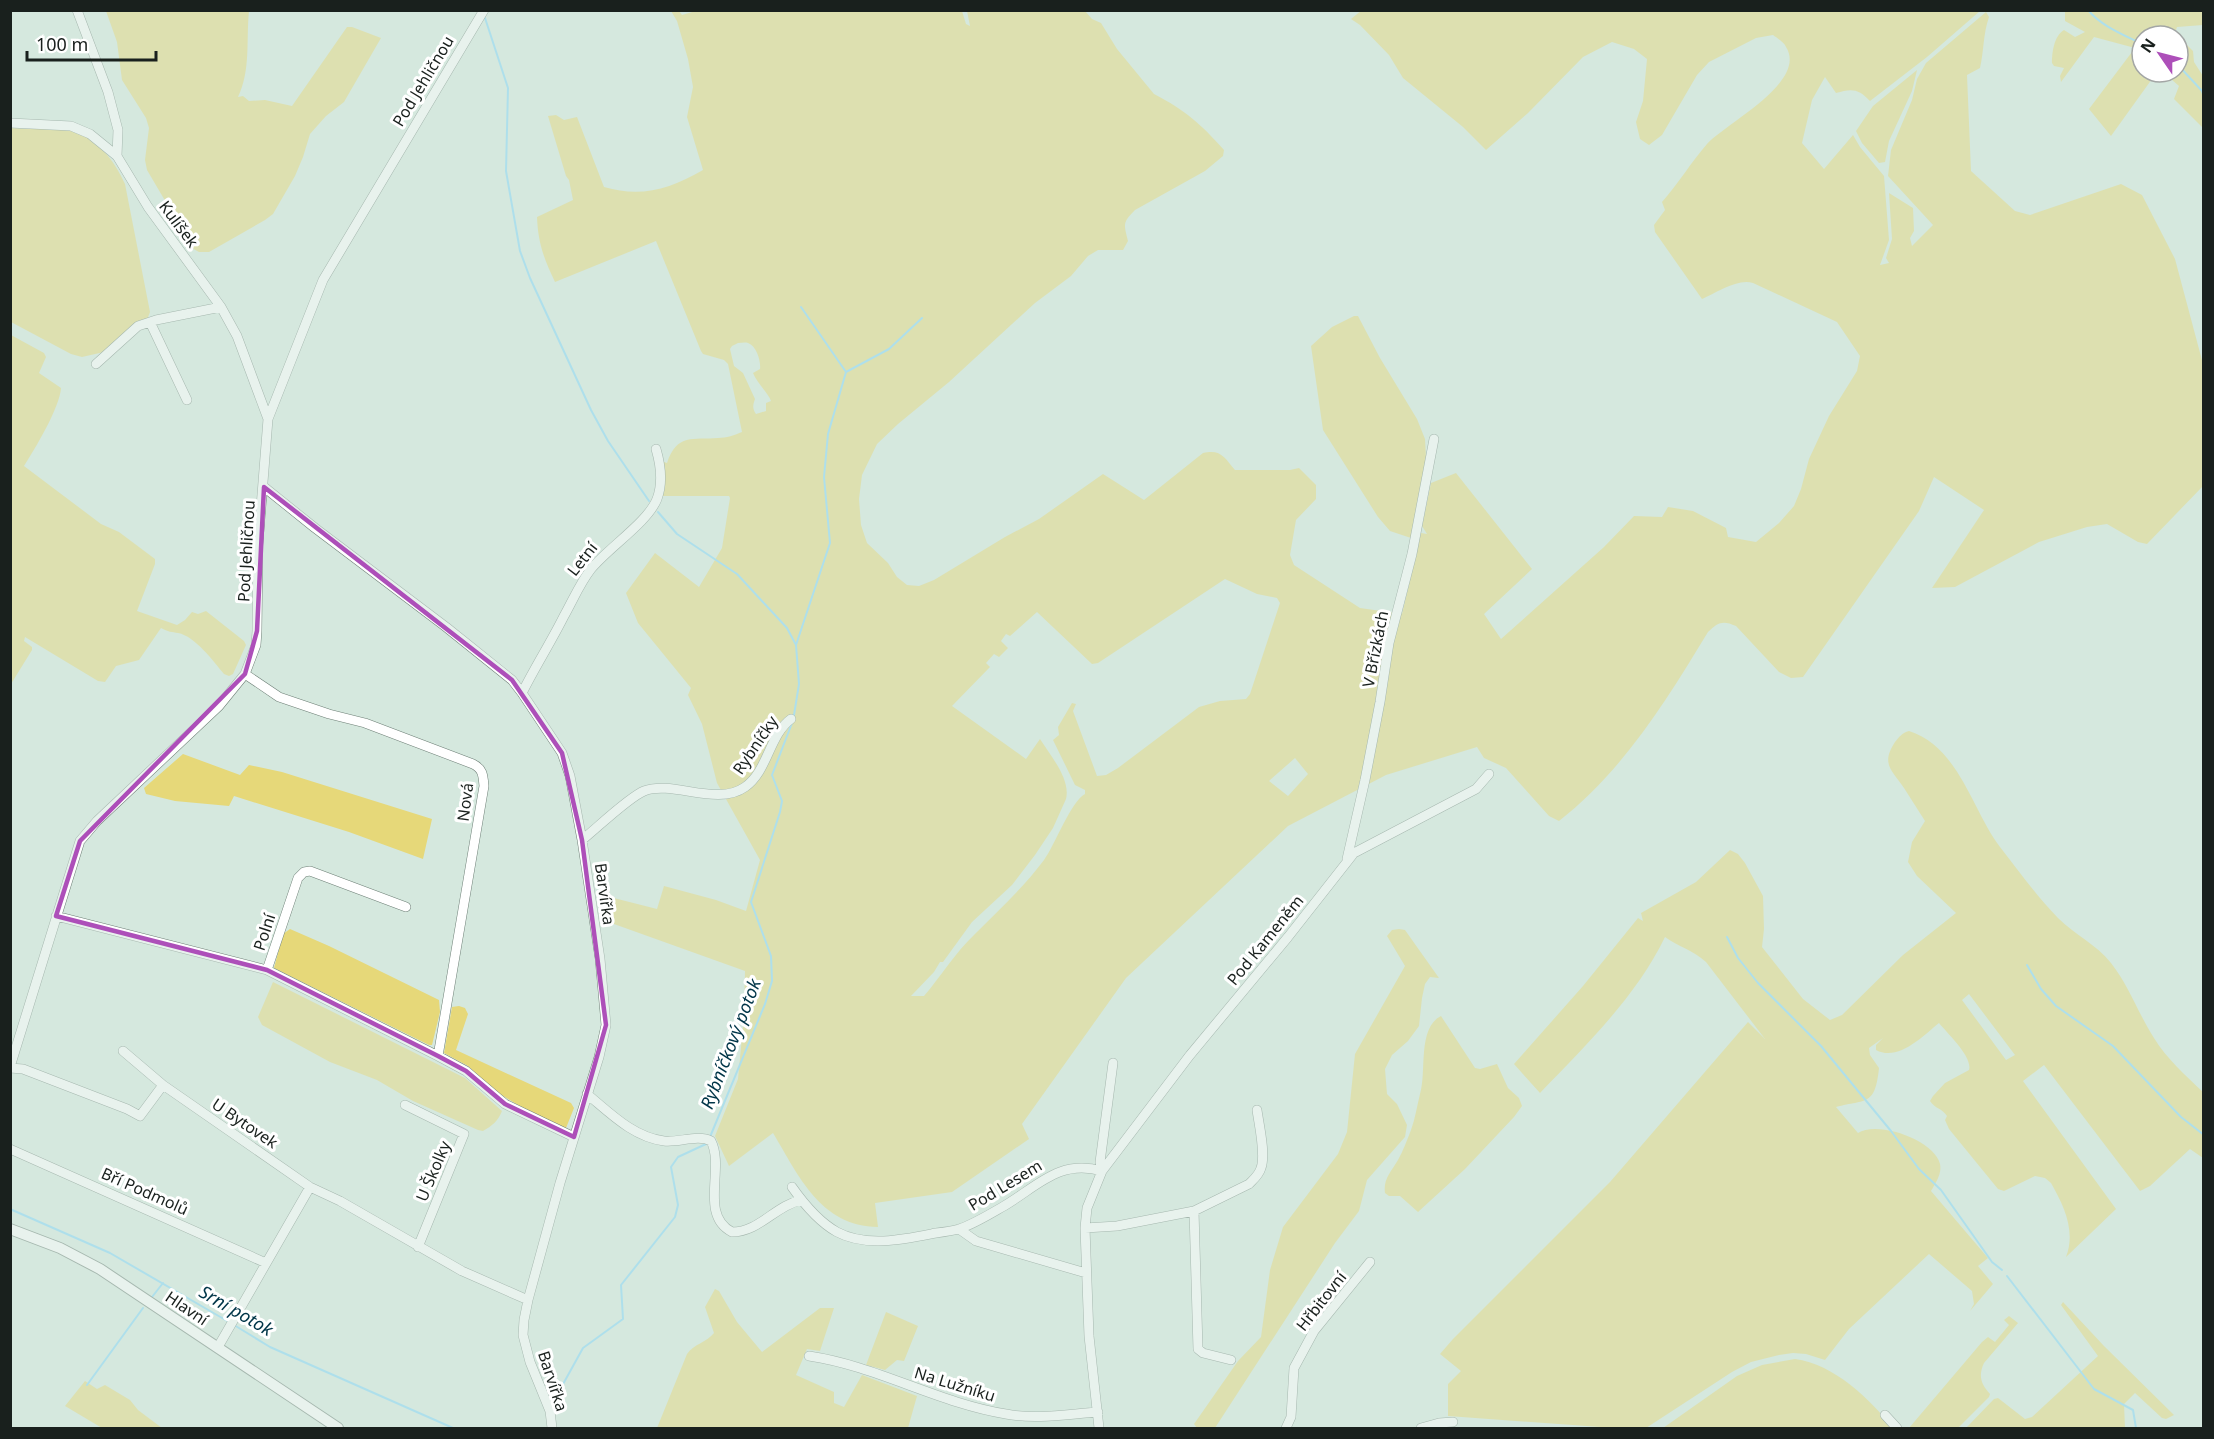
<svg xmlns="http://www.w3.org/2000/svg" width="2214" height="1439" font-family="'Noto Sans',sans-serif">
<rect width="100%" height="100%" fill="#d5e8de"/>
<path fill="#e6d879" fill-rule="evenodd" d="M699,10L962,11L966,24L970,26L967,11H1085L1092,19L1101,23L1117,49L1154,94C1185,110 1200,123 1224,150L1223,156L1205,171L1135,210C1122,223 1124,224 1128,241L1123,250H1098L1088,256L1071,276L1035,303L949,382L898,424L877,444L862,475L859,499L861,525L867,543L888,563L897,577L907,585L919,586L934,580L1005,537L1039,519L1103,474L1144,500L1203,453C1221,449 1224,457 1235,470H1290L1299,468L1316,485V499L1296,520L1290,555L1294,565L1360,608L1402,614L1421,533L1427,534L1422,526L1431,483L1456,473L1532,569L1484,614L1501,639L1604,547L1634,516L1662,517L1668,507L1693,511L1726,528L1728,537L1756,542L1779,523L1794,506L1801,489L1809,459L1829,416L1857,371L1860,356L1837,322L1753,283C1738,278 1716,293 1702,299L1655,232L1654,225L1665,210L1662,202C1678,184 1692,161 1707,144C1726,123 1808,82 1786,47C1784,42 1777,38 1773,35L1756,38L1709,62L1697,75L1662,135L1649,145L1640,139L1636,122L1643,101L1647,59L1634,49L1612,42L1583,57L1528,113L1486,150L1463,127L1403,78L1389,55L1360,25L1351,19L1362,10L1980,11L1927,57L1870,101C1859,89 1852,88 1836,93L1825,77L1812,100L1802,143L1824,169L1853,135L1860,147L1884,176L1889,240L1880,265L1889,263L1886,258L1892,239L1889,193L1913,208L1914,231L1910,238L1912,246L1933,225L1888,176L1891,150L1912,100L1917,79L1926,63L1986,12L1989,17C1983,34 1984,51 1980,68L1967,75L1971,171L2015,211L2030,215L2121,184L2142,195L2175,259L2203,364V486L2147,544L2138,542L2107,524L2087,527L2039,542L1955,587L1932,588L1984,510L1934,477L1919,511L1803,677L1791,678L1779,672L1736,626C1723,620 1718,622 1708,632C1666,701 1623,771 1559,821L1549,816L1506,768L1484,758L1477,747L1386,775L1288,826L1126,978L1022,1124L1029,1139L952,1192L875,1203L878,1227C820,1226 799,1176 773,1133L729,1166L715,1136L738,1079L744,1016L745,971L600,919L598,894L657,909L664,886L716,900L746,911L760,860L717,783L702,724L688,695L691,688L638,623L626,593L655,553L699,587L722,548L730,498L729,496H660L664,462L667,463C677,433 693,440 718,438C726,438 735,435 742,432L728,364L724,360L703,354L701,351L656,241L555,282C544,259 538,243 537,217L573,200L569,180L566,176L548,116L556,115L564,120L577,117L604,187C641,198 670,189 703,170L687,117L693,87L688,59L677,21L671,11H679L682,15ZM738,343C741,343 745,342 748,343C757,346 761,362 760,369L753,373C757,383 769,394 771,401L766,403V411L756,414C752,408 753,405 755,399L743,373L734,366L730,349L732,346ZM1225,579L1257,594L1277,598L1280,603L1250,694L1246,699L1220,701L1199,707L1118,768L1106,775L1097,776L1073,711L1076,704L1072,703L1058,727L1059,735L1053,740L1075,785L1085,790V794C1071,801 1055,845 1044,860C1023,888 998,911 974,935C955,953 941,976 924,996H911L934,972L940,962H943L972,922L1012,885L1035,855L1053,828L1066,799C1071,779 1050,755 1040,739L1026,759L952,706L990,667L986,663L994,654L999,657L1008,648L1001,641L1006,634L1010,636L1037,612L1092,664L1098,663ZM1295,758L1308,774L1288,796L1269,781Z
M106,11H249C246,40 251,70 238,97L243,96L249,101L265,100L292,106L347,27H352L381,38L344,102L326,116L310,134L303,157L295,176L273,214L265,220L209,252H199L188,246L177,221L147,170L145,160L149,128L146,118L122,80L117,42Z
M2065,11H2203V25L2177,27L2175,33L2178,36H2142V72H2157L2111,136L2089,109L2135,48L2094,37L2061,82L2060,76L2064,68L2054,66L2052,63C2052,52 2054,36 2064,30L2075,37L2085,32L2065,21Z
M2178,36L2193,51L2194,62L2203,76V128L2174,99L2179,86L2163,72H2178Z
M1917,70L1912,91L1889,141L1885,162L1879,163L1862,143L1856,131L1873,106Z
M11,128C29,130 48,127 66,129C94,133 115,161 125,184L150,312L147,320L104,352L82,357L71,354L11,322Z
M1354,316H1358L1380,358L1417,419L1425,439L1426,457L1411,538L1390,531L1378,517L1323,430L1311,346L1332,327Z
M11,335L44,353L46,357L39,373L61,388C60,407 35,449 24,466L101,524L119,532L155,559V564L137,611L177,625L185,620L192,612L198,614L206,611L244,641L246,645L233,674L229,676L224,674C214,662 195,636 178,633C172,632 168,632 161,628L139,660L116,666L105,682L98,681L25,637L24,641L32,647V650L11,684Z
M1909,731C1959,747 1972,810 2000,847C2019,871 2037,897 2058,918C2075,935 2096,944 2111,963C2129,986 2138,1013 2154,1038C2167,1059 2185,1075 2203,1092V1158L2190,1149L2150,1186L2140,1191L2044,1065L2023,1081L2116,1209L2066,1257C2076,1231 2064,1206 2051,1183L2045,1178L2035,1176L2004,1191L1998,1189L1949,1129L1945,1120L1947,1116C1942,1108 1935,1109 1930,1101L1933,1096L1945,1083L1969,1070C1973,1057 1947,1033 1939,1023C1923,1036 1898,1062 1876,1050V1045L1883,1038L1869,1048L1870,1055L1879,1068C1875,1106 1867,1099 1836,1107L1858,1133C1877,1120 1935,1140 1940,1164C1942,1174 1936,1182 1931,1191L1988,1258L1978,1266L1993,1284L1970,1311L1974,1304L1972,1291L1929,1254L1849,1329L1825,1360L1806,1354L1793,1353L1779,1355L1751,1362L1732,1372L1646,1428H1614L1448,1416V1384L1461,1371L1440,1354L1453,1339L1610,1182L1748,1022L1765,1039L1706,962C1693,950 1679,947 1665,937C1636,997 1586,1045 1540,1093L1514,1064L1583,986L1638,918L1643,921L1641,913L1696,882L1730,850L1738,854L1745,863L1763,896L1764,929L1762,947L1803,999L1830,1020L1842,1015L1903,955L1956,913L1917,876L1908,862L1912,842L1925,821C1918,810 1911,799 1904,788C1893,771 1880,765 1895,742C1899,737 1902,733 1909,731ZM1969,994L2015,1055L2006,1060L1962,1000Z
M183,754L240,775L249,765L282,772L432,819L423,859L349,832L234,796L229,806L175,801L146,794L144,788Z
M290,929L329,946L439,1000L440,1012L432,1045H429L274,968L283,934Z
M1399,929L1405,930L1439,978L1430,977L1425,984L1422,998L1419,1026L1408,1041L1392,1055L1385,1069L1387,1094L1397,1104L1407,1125L1405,1137L1367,1180L1359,1211L1335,1243L1215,1428H1197L1194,1424L1238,1361L1261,1337L1270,1270L1283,1227L1338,1154L1347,1132L1355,1054L1405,966L1387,936L1392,930Z
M273,982L465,1078L502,1111C498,1121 492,1126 483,1131L478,1130L413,1101L377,1080L330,1062L262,1025L258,1017Z
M459,1006L465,1008L468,1014L456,1050L571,1103L574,1108L566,1128L561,1127L518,1105L495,1091L468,1066L444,1053L452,1007Z
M1441,1016L1475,1068L1480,1069L1497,1064L1508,1088L1519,1098L1522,1106L1514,1117L1465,1169L1418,1212L1400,1196H1389L1385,1193C1383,1179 1391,1172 1398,1160C1403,1151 1407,1140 1411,1130C1415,1119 1417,1106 1420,1094C1427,1072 1417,1028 1441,1016Z
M715,1289L719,1291L737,1322L762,1352L820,1308H834L820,1351L807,1349L796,1375L834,1392V1403L844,1407L862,1375L917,1396L908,1428H657L687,1354C694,1344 707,1342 714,1333L705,1307Z
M2063,1302L2104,1346L2174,1415L2166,1419L2162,1418L2135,1393L2124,1404L2125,1428H1966L1994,1399L1998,1398L2025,1419L2032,1417L2098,1356L2061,1305Z
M886,1312L918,1326L904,1361L897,1360L885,1370L866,1365Z
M2009,1316L2018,1323L1984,1363C1978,1376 1981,1384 1990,1394L1989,1397L1958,1428H1909L1982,1342L1988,1337L1995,1342L2009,1325L2004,1320Z
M1795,1359C1834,1364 1870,1399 1893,1428H1663L1737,1376L1762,1365Z
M85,1381L97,1389L105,1385L130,1400L138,1410L162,1428H102L65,1406Z"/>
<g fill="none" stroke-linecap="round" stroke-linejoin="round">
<path stroke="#7fd6fb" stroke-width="2" d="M2088,10C2101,26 2124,35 2142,44
M485,18L508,88L506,171L520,251L530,278L591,410L608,441L649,501
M2178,65L2202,91L2204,97
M801,307L846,372
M658,512L677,534L737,574L787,628L796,645
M794,715L799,684L796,645L830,543L824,477L828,434L846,372L889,349L922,318
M1727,937L1738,958L1758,983L1821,1046L1891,1131L1919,1169L1941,1190L1992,1262L2002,1270
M2027,965L2041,989L2056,1006L2113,1046L2181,1117L2204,1135
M710,1137L765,1004L772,981L771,956L751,902L780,812L782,801L772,775L792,723
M10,1209L110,1253L229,1322
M2007,1276L2094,1389L2133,1410L2136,1428
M152,1297L163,1283
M234,1325L270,1347L453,1428
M87,1385L143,1308
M557,1395L583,1348L623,1319L621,1285L675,1217L678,1205L671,1167L678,1157L706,1144"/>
<defs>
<path id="minor" d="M77,10L108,92L118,130L117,156
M10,123L71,126L90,134L117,156L148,207L221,307L237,336L268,419
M150,322L187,400
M96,364L138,326L156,320L221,307
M264,487L315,528L446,627L512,680L522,693L562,753L570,776L582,840L600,959L606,1025L599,1057L560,1183L528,1300L524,1320L523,1335L530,1362L550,1411L552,1428
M245,674L279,697L329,714L365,723L473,764C483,769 483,775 484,786L438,1056
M522,693C535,667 551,642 564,616C573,600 580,583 591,569C608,548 648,522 657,499C663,483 661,466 656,449
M582,840C597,828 629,797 644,791C673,780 717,807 745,787C768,771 769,735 791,719
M1347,859L1365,780L1380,702L1389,643L1412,554L1434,439
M56,916L267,970L298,878L304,872L310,871L406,907
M267,970L438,1056L466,1071L505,1104L574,1137
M123,1051L163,1085L310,1187L340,1201L462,1271L528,1300
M10,1067L80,841L97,821L219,706L245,674L256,645L257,631L258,545L268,419L323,280L484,10
M10,1068L23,1069L127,1109L140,1116L163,1085
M587,1094C610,1113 633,1137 664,1141C678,1143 698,1134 711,1141C725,1168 699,1215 732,1232C759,1232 775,1206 801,1200
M405,1105L464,1134L418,1247
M10,1149L266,1263
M1102,1171L1100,1162L1113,1063
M792,1187C804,1204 819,1222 837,1232C867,1248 906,1239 936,1233C944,1232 952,1231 959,1229C974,1224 990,1214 1004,1206C1038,1186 1059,1159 1102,1171
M1194,1211L1198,1349L1203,1353L1231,1360
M1085,1228L1117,1226L1194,1211L1249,1184C1254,1179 1259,1175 1261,1168C1266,1154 1259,1125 1257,1110
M959,1229L976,1241L1086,1273
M218,1347L310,1187
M809,1356C877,1366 938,1403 1006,1414C1036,1420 1068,1414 1098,1412
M1885,1415L1897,1428
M1099,1428L1089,1336L1085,1228L1087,1208L1102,1171L1190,1055L1288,937L1354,853L1476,789L1489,774
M1286,1428L1291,1417L1294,1368L1314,1331L1370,1262
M1421,1428L1439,1423L1453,1422"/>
<path id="tertiary" d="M10,1229L60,1248L100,1269L338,1428"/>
</defs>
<use href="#minor" stroke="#6d7f76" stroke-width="10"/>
<use href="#tertiary" stroke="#6d7f76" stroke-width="12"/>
<use href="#minor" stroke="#fff" stroke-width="9"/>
<use href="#tertiary" stroke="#fff" stroke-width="10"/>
</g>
<path d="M0 0H2214V1439H0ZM264,487L512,680L562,753L582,840L606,1025L574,1137L505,1104L466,1071L438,1056L267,970L56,916L80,841L245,674L257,631Z" fill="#d5e8de" fill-opacity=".55" fill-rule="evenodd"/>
<path fill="none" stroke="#ad4fb9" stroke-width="4.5" stroke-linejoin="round" d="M264,487L512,680L562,753L582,840L606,1025L574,1137L505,1104L466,1071L438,1056L267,970L56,916L80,841L245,674L257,631Z"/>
<g text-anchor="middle" stroke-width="6" stroke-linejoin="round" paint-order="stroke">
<g font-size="16" fill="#19201d" stroke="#fff">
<text transform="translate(423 81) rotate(-59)" y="6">Pod Jehličnou</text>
<text transform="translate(179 224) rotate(53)" y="6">Kulíšek</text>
<text transform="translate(246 551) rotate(-87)" y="6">Pod Jehličnou</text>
<text transform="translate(582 559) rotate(-52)" y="6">Letní</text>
<text transform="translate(1375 649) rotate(-79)" y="6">V Břízkách</text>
<text transform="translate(755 745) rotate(-56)" y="6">Rybníčky</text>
<text transform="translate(465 802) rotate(-83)" y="6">Nová</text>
<text transform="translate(605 894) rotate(82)" y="6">Barvířka</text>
<text transform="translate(264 932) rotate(-72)" y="6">Polní</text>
<text transform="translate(1265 940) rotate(-51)" y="6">Pod Kameněm</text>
<text transform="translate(245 1123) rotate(34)" y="6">U Bytovek</text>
<text transform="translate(433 1171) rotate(-67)" y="6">U Školky</text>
<text transform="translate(1005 1185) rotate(-31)" y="6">Pod Lesem</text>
<text transform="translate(145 1191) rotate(24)" y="6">Bří Podmolů</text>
<text transform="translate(1321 1301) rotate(-52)" y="6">Hřbitovní</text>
<text transform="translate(187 1308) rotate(34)" y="6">Hlavní</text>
<text transform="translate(553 1381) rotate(72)" y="6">Barvířka</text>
<text transform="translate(955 1384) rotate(17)" y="6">Na Lužníku</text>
</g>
<g font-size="18" font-style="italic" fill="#003548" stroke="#fff">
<text transform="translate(731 1044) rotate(-69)" y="6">Rybníčkový potok</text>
<text transform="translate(236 1311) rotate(30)" y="6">Srní potok</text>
</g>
</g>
<rect width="2214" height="1439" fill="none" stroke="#19201d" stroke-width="24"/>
<g transform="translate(2160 54) rotate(305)"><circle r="28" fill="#ffffff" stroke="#a3a6a5" stroke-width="1.5"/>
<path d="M0-4.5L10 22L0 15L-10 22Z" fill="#ad4fb9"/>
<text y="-9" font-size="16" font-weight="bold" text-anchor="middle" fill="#19201d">N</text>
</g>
<path d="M27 51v9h129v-9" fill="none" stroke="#19201d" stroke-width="3"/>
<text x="36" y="51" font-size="18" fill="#19201d" stroke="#ffffff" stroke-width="4.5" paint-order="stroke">100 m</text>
</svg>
